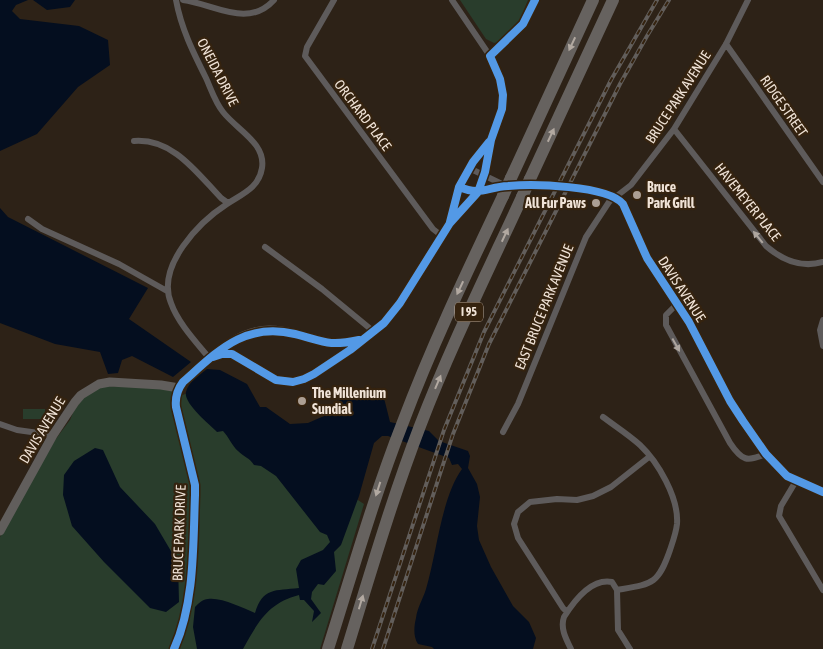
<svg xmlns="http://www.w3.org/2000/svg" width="823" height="649" font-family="'Asap Condensed',sans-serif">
<rect width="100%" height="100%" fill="#2d2217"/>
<path fill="#293d2c" d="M460,0H528L519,22L500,42L494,43L486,39Z
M108,386L162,388L183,395L191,391L364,504L320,649H0V537L55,440L70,420L74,410L86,395L98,388Z
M23,409H45V419H23Z"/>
<path fill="#040e1f" d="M0,0H28L16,5L12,11L20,19L79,26L108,40L110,65L78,87L37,134L0,151Z
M33,0H75L70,7L47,10Z
M0,208L8,217L148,288L129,319L191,362L173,377L132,356L122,360L118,373L108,374L100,352L55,344L0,323Z
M207,369L220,370L247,384L260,407H266L290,424L308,423L324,416L346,394L384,398L390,422L429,431L439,441L468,451L470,456L468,468L477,484L480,497L477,526L479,540L491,567L513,606L529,622L536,638L533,649H434L432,647L418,644C413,637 414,626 416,618C417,608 423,599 426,589C437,553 441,498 462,469L458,464L452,465L449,458L388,436H382L374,443L359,496L341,545L334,552L336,571L324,585L318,584L312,592L311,599L321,613L312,622L314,611L304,600H300L299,595C268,603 258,622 243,649H197L193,627L195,607C199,603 203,599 208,599C221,597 243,608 255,613C263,587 275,591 299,588L296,569L301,560L323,550L330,542L327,535L320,532L276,476L261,466L254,465C250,458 244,457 238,451C232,446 229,437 223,431L217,432C209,424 183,403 186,392C188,382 200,375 207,369Z
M95,448L103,450L120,487L155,524L178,563L179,602L166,612L150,608L104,562L72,526L63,495L64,475L74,461Z"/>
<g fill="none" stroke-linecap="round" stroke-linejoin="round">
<path stroke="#5e5b5b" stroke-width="6" d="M176,0C181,28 193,52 206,78C211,89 215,102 223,112C237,130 266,143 262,168C259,188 242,194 227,204C199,222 156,266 171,303C178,323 196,342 210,359
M183,0C214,4 248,29 274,0
M334,0L307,47L305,56L433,229L442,236
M452,0L490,56
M726,44L823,182
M674,129L766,246C782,260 802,268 823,262
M134,141C173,138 197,173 221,198L228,203
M469,168L506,186
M459,187C481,196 487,187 508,186C533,184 607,185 623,204L647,258L689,322L730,401L743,421L766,454L787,476L823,492
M28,219L42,229L119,264L167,291
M265,247L322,289L373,331
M677,304L666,315V325L730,443C742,461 747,462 766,454
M823,320L820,330L823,346
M603,417C615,426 629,435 640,445C658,462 679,498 677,524C676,533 673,541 670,550C658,585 652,584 617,590
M0,424L17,430L53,435
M503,432L518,404L586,237L609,202L631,185L674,129L726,44L748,0
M796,481L781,506L779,516L823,590
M567,612L563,608L518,538L514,524L518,512L530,502L557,499L577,500L593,496L611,487L649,457
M174,649C195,602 193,545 195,495V485L176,407V401L179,388
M571,649C566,639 560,628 564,617C574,601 592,578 612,582L617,590L618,630L630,649"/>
<path stroke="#615e5c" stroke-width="9" d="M450,221C458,188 465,168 489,142
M213,357L222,354H232L276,380L293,382L304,379L314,374L350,350L384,323L400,303L450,223L478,192L485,172L491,140L502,109L503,95L500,79L490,56L523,24L535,0
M0,531L53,435L75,402L81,395L99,384L110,382L161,385L179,388L183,382C207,361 235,330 270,330C278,330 288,332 296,334C325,341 329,347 360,340"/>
<path stroke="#66625f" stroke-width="12" d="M511,178L593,0
M530,179L613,0
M328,649C352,573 374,496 403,422C432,345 468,270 503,196
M347,649C370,574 392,499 420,426C450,348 487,273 522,197"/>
<defs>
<path id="rail" d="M372,649L444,430L484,332L611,80L657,0
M383,649L453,434L489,344L620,84L647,36L669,0"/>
</defs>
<use href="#rail" stroke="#625e5b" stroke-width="4"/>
<use href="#rail" stroke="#35230f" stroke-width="2" stroke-dasharray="5.5" stroke-linecap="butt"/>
<path stroke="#66625f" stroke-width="12" d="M503,196L511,178
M522,197L530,179"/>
<defs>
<path id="cycleway" d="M459,187C481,196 487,187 508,186C533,184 607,185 623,204L647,258L689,322L730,401L743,421L766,454L787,476L823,492
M450,222L459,187L473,162L489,142
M213,357L222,354H232L276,380L293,382L304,379L314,374L350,350L384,323L400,303L450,223L478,192L485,172L491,140L502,109L503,95L500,79L490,56L523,24L535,0
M174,649C195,602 193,545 195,495V485L176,407C175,398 177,390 183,382C218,351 244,322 295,334C323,341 327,347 359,340"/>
</defs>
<use href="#cycleway" stroke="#35230f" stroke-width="11"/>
<use href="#cycleway" stroke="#5399e6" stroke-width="8"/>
</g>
<defs><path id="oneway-solid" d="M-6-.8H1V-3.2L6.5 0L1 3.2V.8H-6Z" transform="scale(1.25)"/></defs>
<g fill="#b2a9a1">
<use href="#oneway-solid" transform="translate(572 44) rotate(115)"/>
<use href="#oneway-solid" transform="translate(551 135) rotate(-65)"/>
<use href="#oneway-solid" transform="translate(505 235) rotate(-65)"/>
<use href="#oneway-solid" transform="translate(460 288) rotate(115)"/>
<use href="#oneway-solid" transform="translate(438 382) rotate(-67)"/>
<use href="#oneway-solid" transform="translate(378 489) rotate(108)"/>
<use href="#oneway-solid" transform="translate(361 602) rotate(-73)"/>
</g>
<g fill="#aea69f">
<use href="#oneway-solid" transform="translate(758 237) rotate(-129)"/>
<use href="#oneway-solid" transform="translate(676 345) rotate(61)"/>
</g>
<g fill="#ac9f94" stroke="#35230f" stroke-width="2">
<circle cx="637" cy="195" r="5"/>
<circle cx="596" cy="203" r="5"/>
<circle cx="302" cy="401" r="5"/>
</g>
<g text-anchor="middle" stroke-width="4.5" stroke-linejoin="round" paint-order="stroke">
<rect fill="#35230f" stroke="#b8a99b" stroke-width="1" x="455" y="302.5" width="28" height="19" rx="4"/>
<g font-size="12" font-weight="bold" fill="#f0e3d7">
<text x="469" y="316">I 95</text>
</g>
<g font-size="14" fill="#f0e3d7" stroke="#35230f">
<text transform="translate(218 72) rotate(63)" y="5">ONEIDA DRIVE</text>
<text transform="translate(678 97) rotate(-57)" y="5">BRUCE PARK AVENUE</text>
<text transform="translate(784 106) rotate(55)" y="5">RIDGE STREET</text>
<text transform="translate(363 115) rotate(53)" y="5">ORCHARD PLACE</text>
<text transform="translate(748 202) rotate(51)" y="5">HAVEMEYER PLACE</text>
<text transform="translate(682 289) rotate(57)" y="5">DAVIS AVENUE</text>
<text transform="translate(544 307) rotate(-68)" y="5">EAST BRUCE PARK AVENUE</text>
<text transform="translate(42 430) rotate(-59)" y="5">DAVIS AVENUE</text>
<text transform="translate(179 533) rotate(-88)" y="5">BRUCE PARK DRIVE</text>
</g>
<g font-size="14" font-weight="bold" fill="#f0e3d7" stroke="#35230f" text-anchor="start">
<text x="647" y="192">Bruce<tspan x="647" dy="16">Park Grill</tspan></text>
<text x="586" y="208" text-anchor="end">All Fur Paws</text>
<text x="312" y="398">The Millenium<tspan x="312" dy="16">Sundial</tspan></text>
</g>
</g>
</svg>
